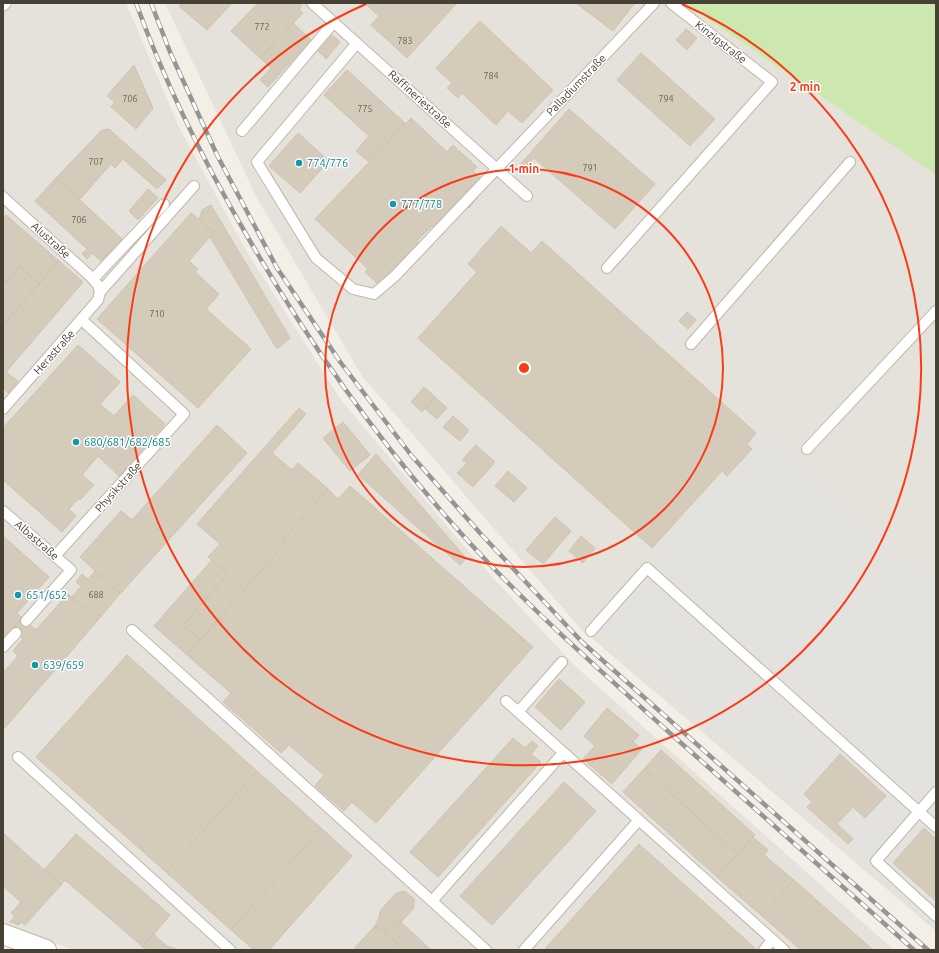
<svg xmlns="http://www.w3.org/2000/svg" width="939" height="953" font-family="Ubuntu,sans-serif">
<rect width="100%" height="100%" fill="#f3efe6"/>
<path fill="#e5e1db" d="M3,3H126L180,129L247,252L341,400L469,552L576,667L894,950H74L3,924Z
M165,3H684L936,175V931L581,629L362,376L257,198Z"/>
<path fill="#cde8ae" d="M684,3H936V175Z"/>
<path fill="#e4e2de" d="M764,429L936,582V925L592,623Z"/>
<path fill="#d5cbbb" stroke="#d0c3ae" d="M182,3H232L207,30L179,6Z
M258,3H299L302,6L299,10L303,13L260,58L231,31Z
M365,3H377L371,9Z
M377,3H457L407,58L371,25L379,16L371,9Z
M576,3H635L613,31Z
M480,21L553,90L522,123L508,111L496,125L462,93L458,98L447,88L452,83L436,68Z
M293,23L311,40L268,87L260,80L271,68L260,58Z
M686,29L697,38L687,50L676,40Z
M332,35L340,42L326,59L318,51Z
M641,53L715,119L690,146L617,80Z
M134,65L153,108L136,129L111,107L115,102L107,96Z
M347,70L405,123L369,162L356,151L369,136L324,95Z
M569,109L655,184L615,229L534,158L523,170L519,166Z
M411,118L447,152L453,145L477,167L473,171L480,178L468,191L476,199L469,208L461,200L434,228L432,226L417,241L421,244L413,252L411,250L378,284L365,272L368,269L315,219Z
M109,129L166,180L157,189L123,159L115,168L111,164L80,199L56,178L102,130Z
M298,133L329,161L300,193L269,166Z
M56,178L122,239L101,261L92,253L87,259L82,254L87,249L35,201Z
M148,189L158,198L138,220L129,211Z
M211,205L290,338L277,349L210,237L214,232L199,220L202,210Z
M191,213L214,232L189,261L198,269L195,272L219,294L206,309L251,349L198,408L97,319Z
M6,215L59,261L39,284L20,266L3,285V218Z
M501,226L531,253L542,241L756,433L747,444L752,449L727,476L722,471L652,548L418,338L477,272L468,264Z
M59,261L83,282L6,372L18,381L8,393L3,388V325Z
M20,266L39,284L3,325V285Z
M687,312L696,320L688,329L679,321Z
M78,345L120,382L100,404L114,416L133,395L165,424L119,476L98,456L82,475L94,485L80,500L79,498L69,509L76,516L62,532L3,480V428Z
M424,387L435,397L422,412L411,402Z
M435,397L447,408L437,419L425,409Z
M299,408L306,414L272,453L292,470L298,463L328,489L283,540L286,542L200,640L183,625L228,574L208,557L220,544L197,524Z
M453,416L469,430L460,441L443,427Z
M343,422L370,455L350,471L323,438Z
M217,425L247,453L120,594L80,557L121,511L132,520Z
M476,445L495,462L473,487L457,473L467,463L462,460Z
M376,454L466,558L460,565L358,475Z
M508,471L527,488L514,502L495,486Z
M350,486L533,647L376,823L352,802L344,811L315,786L324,775L289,745L281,753L223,702L231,693L187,655L286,542L283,540L328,489L338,499Z
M555,517L571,531L543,564L526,550Z
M3,536L49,577L17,613L22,618L3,639Z
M581,536L595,548L583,563L569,551Z
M212,560L228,574L183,625L200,640L187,655L154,626Z
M95,571L120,594L98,620L72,597L81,586L76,582L82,574L88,579Z
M68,594L98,620L3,730V673L18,656L13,651L23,639L11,629L22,618L36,630Z
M127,655L257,771L166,872L36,757Z
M559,679L585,702L561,730L535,707Z
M607,708L639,735L633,742L642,749L612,784L583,759L595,746L584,736Z
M513,738L525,748L532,741L538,746L531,754L541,762L438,877L410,852Z
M661,750L755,835L738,854L644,769Z
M840,754L886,796L865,818L853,807L837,824L853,839L848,844L807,807L812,802L804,794Z
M644,769L738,854L717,877L623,792Z
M257,771L321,828L231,930L166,872Z
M564,782L596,811L492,925L460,896Z
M321,828L352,856L269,950H254L231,930Z
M924,828L936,839V901L893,863Z
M3,833L61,885L25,925L21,922L19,925L10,922L15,916L11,913L21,902L3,886Z
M76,834L170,915L143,947L65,880L61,885L44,870Z
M753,837L768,850L764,855L794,880L762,916L717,877Z
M639,844L755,948L753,950H544Z
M794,880L873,950H801L762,916Z
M405,891L414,899V908L401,922L400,921L396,925L393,922L384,931L375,926L379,918L380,911L396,893Z
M400,921L401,922L431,950H404L384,931L393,922L396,925Z
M375,926L384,931L404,950H353Z
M153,934L167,946L179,950H147L143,947Z"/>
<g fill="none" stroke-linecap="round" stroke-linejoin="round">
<defs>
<path id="lane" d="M312,3L527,196
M3,6L6,3
M357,43L257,162L316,258L353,289L374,294L395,276L654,3
M242,131L334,22
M3,197L90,276L98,285L100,292L98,300L3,409
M607,268L772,82L671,3
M93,279L164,204
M100,292L194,186
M691,344L850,162
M807,449L936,311
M3,511L71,570L26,621
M55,556L184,414L82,320
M132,630L486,950
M591,631L647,568L936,827
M3,647L16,633
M506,701L784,950
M518,712L562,662
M18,757L230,950
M936,792L876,861L936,916
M432,901L563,753
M524,950L638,821
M764,950L772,940"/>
<path id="street" d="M3,934L46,950"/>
</defs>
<use href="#lane" stroke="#bfb7a8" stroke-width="12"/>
<use href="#street" stroke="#bfb7a8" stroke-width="22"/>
<use href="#lane" stroke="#fff" stroke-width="10"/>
<use href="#street" stroke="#fff" stroke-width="20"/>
<defs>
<path id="rail" d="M136,3C165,83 203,160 246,234C309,344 382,447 468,541C531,610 602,672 671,734C752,806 833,878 914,950
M151,3L170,52L217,155L277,268L341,363L411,455L480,533L582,642L928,950"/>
</defs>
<use href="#rail" stroke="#959595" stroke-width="4.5"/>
<use href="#rail" stroke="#fff" stroke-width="3" stroke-dasharray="9" stroke-linecap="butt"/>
</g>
<g fill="none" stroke="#fb3b15" stroke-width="2">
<circle cx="524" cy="368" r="199"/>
<path d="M682 4A397 397 0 1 1 366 4"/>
</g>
<g fill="#0f9aa8" stroke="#fff" stroke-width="1.5">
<circle cx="299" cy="163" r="4"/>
<circle cx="393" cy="204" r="4"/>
<circle cx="76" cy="442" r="4"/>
<circle cx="18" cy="595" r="4"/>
<circle cx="35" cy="665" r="4"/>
</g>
<g text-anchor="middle" stroke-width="3" stroke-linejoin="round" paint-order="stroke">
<g font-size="9" fill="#6a6356">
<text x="262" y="30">772</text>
<text x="405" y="44">783</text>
<text x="491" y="79">784</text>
<text x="130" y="102">706</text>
<text x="666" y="102">794</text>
<text x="365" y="112">775</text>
<text x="96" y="165">707</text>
<text x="590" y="171">791</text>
<text x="79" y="223">706</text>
<text x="157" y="317">710</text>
<text x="96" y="598">688</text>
</g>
<g font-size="11" fill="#464035" stroke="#fff">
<text transform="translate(721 42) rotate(38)" y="4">Kinzigstraße</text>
<text transform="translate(576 85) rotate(-46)" y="4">Palladiumstraße</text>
<text transform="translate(420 99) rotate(42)" y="4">Raffineriestraße</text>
<text transform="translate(51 240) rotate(42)" y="4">Alustraße</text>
<text transform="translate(54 352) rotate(-48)" y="4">Herastraße</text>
<text transform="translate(118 487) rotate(-48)" y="4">Physikstraße</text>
<text transform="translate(37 540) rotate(41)" y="4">Albastraße</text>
</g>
<g font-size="11" fill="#0d838f" stroke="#fff" text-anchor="start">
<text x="307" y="167">774/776</text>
<text x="401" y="208">777/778</text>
<text x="84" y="446">680/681/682/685</text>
<text x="26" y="599">651/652</text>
<text x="43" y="669">639/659</text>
</g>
</g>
<circle cx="524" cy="368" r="6" fill="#fb3b15" stroke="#fff" stroke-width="2"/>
<g font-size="12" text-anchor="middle" font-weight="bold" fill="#fb3b15" stroke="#fff" stroke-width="3" stroke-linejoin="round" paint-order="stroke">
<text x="805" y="91">2 min</text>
<text x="524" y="173">1 min</text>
</g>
<rect width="939" height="953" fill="none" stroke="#464035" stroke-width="8"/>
</svg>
